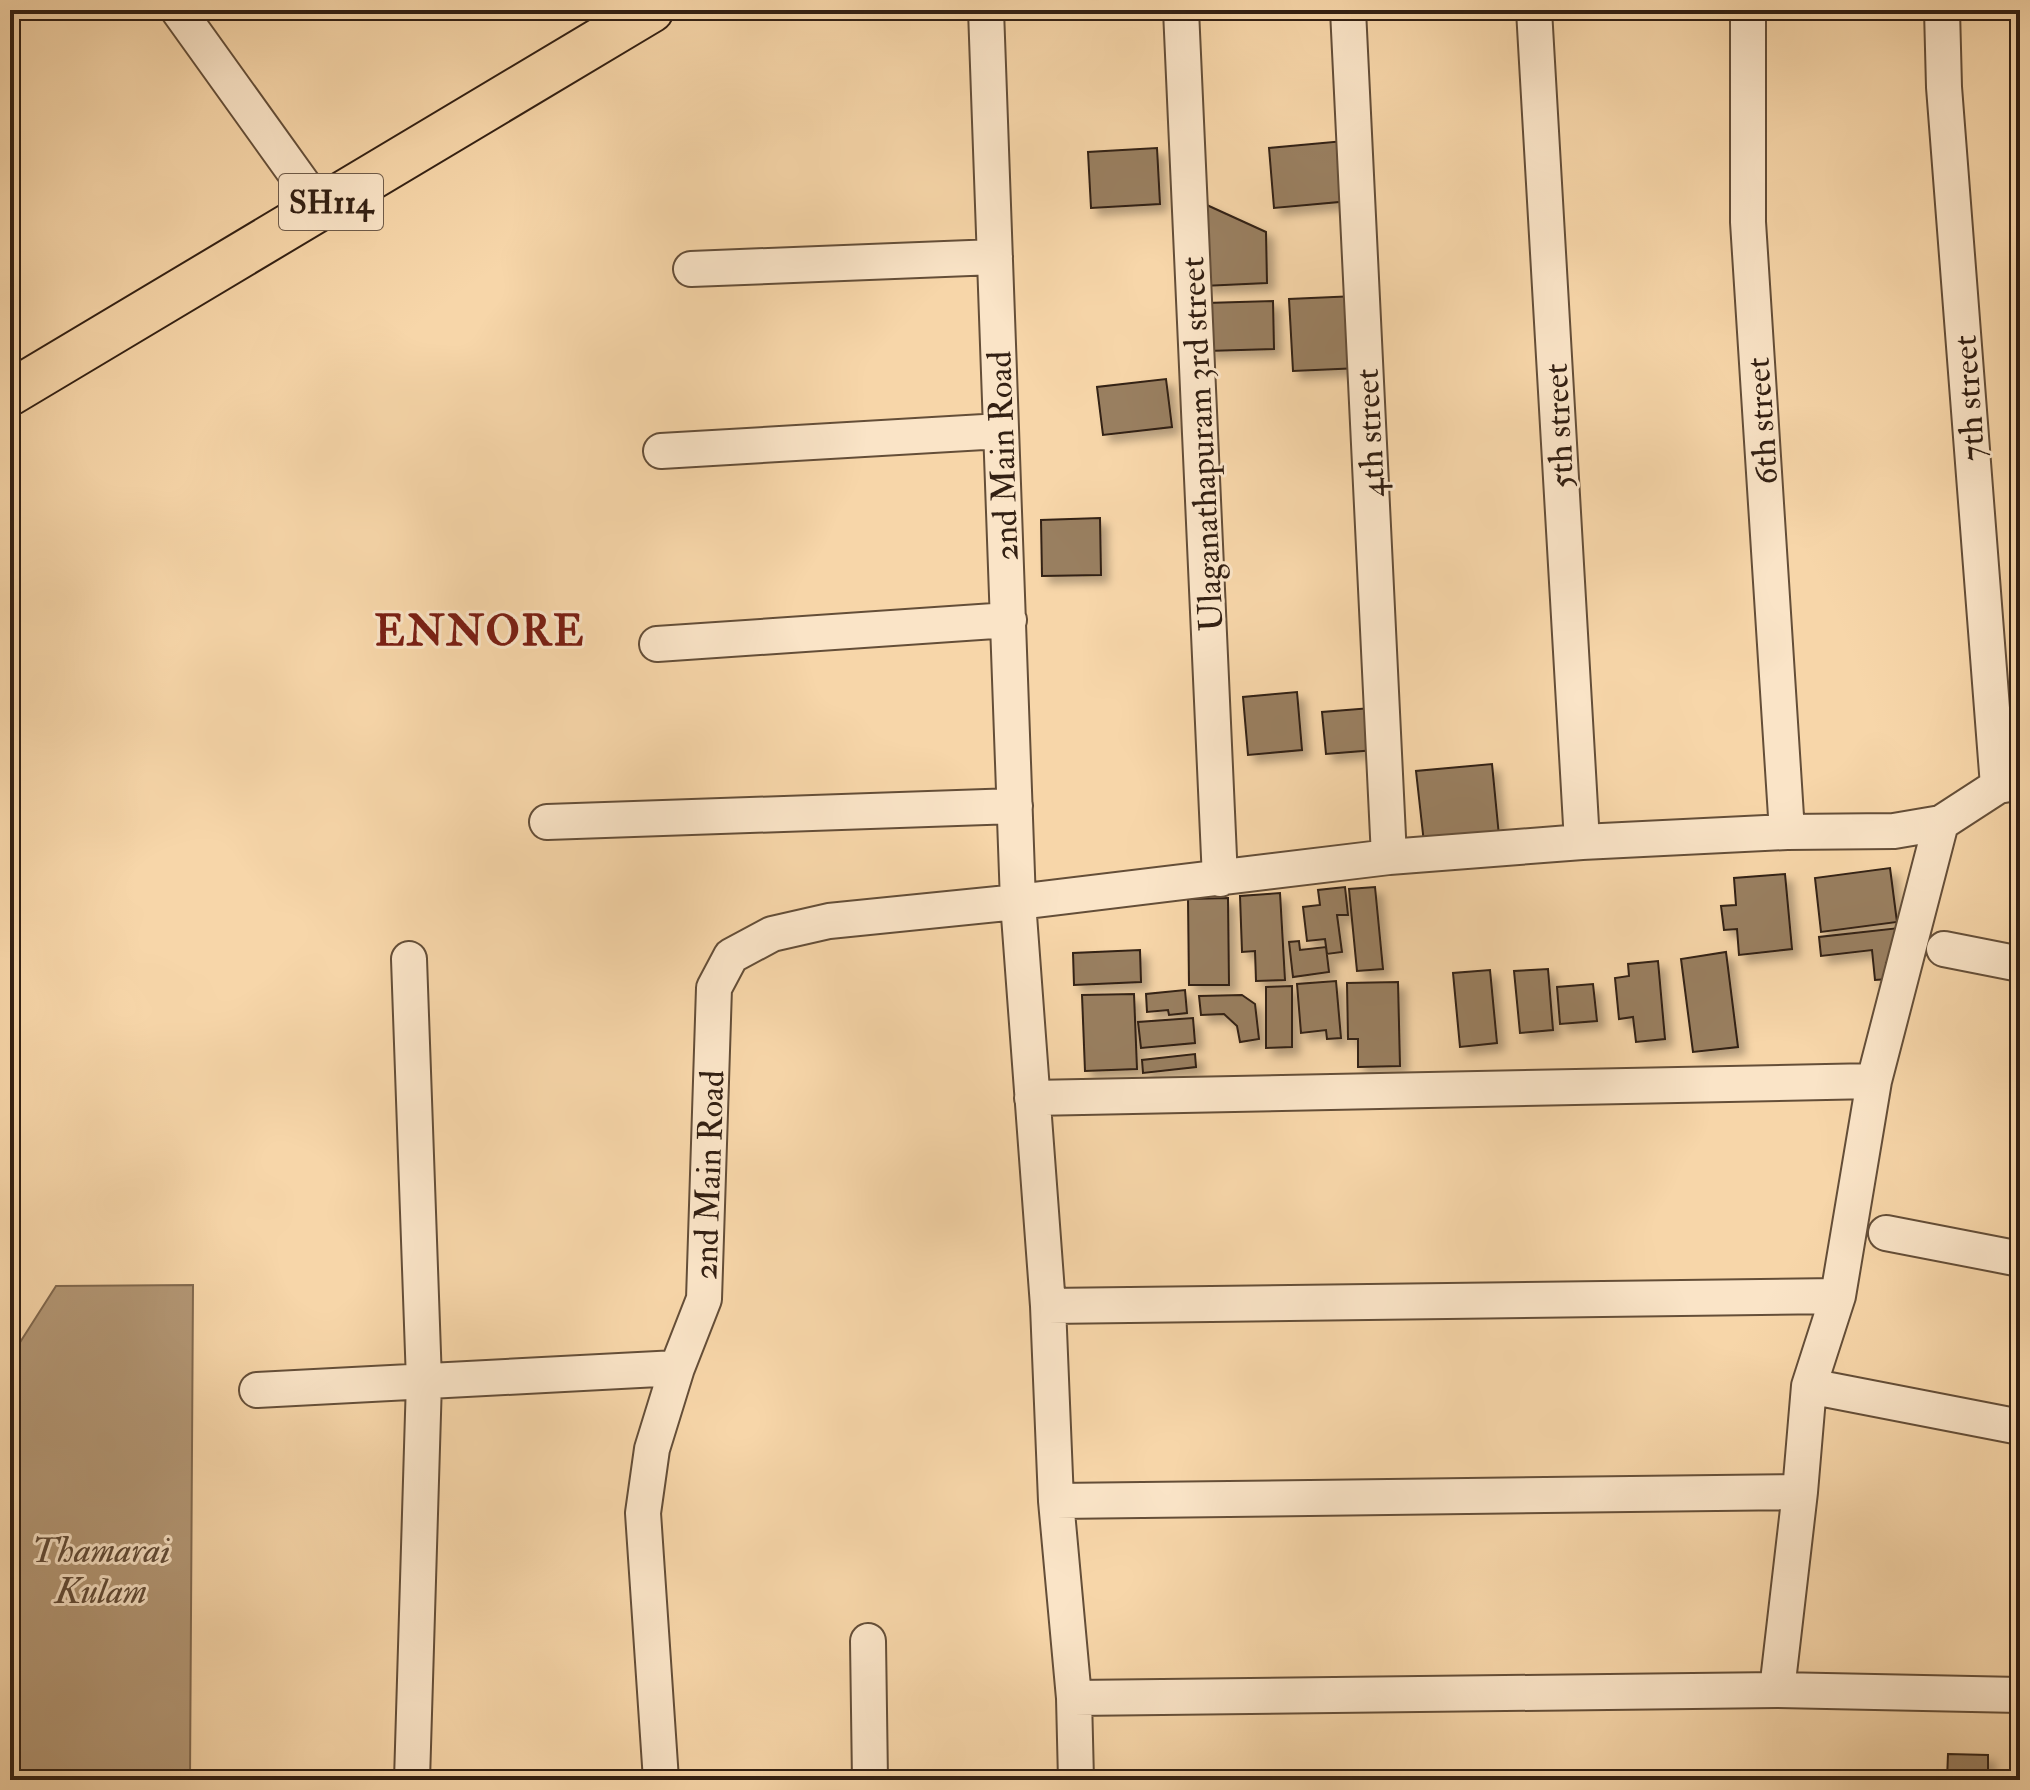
<svg xmlns="http://www.w3.org/2000/svg" width="2030" height="1790" font-family="'IM FELL Double Pica',serif">
<defs>
<filter id="shadow"><feDropShadow dx="7" dy="7" stdDeviation="4" flood-color="#0004"/></filter>
</defs>
<rect width="100%" height="100%" fill="#f7d6a9"/>
<filter id="stains"><feTurbulence type="fractalNoise" baseFrequency=".0025" numOctaves="4"/><feColorMatrix values="0 0 0 0 .2 0 0 0 0 .09 0 0 0 0 .02 0 0 0 .5 -.17"/></filter>
<radialGradient id="worn" r=".72"><stop offset=".6" stop-color="#630" stop-opacity="0"/><stop offset="1" stop-color="#630" stop-opacity=".3"/></radialGradient>
<path fill="#b49876" stroke="#80684e" stroke-width="2" d="M193,1285L190,1780H10V1358L56,1286Z"/>
<path fill="#997f61" stroke="#332013" stroke-width="2" filter="url(#shadow)" d="M1344,141L1350,201L1274,208L1269,148Z
M1157,148L1160,204L1091,208L1088,152Z
M1198,201L1266,232L1267,283L1203,286Z
M1356,296L1360,368L1293,371L1289,299Z
M1273,301L1274,349L1207,351L1206,303Z
M1166,379L1172,427L1103,435L1097,387Z
M1100,518L1101,575L1042,576L1041,520Z
M1297,692L1302,750L1248,755L1243,697Z
M1371,708L1375,750L1326,754L1322,712Z
M1492,764L1499,836L1424,843L1416,771Z
M1890,868L1897,922L1821,932L1815,878Z
M1785,874L1792,949L1739,955L1737,929L1724,930L1721,906L1736,905L1734,878Z
M1345,887L1348,915H1337L1342,952L1327,954L1325,939L1307,941L1303,907L1320,905L1318,890Z
M1375,887L1383,969L1357,971L1349,889Z
M1280,893L1285,980L1256,981L1255,951L1242,952L1240,896Z
M1228,898L1229,985H1189L1188,899Z
M1899,928L1903,961L1886,963L1888,979L1875,980L1872,950L1821,956L1819,937Z
M1299,941L1300,950L1326,947L1329,972L1293,977L1289,942Z
M1140,950L1141,982L1074,985L1073,953Z
M1726,952L1738,1047L1693,1052L1681,959Z
M1658,961L1665,1039L1636,1042L1633,1017L1619,1019L1615,978L1629,976L1628,964Z
M1548,969L1553,1030L1520,1033L1514,971Z
M1490,970L1497,1043L1460,1047L1453,973Z
M1336,981L1341,1038L1327,1039L1326,1030L1301,1033L1297,984Z
M1398,982L1400,1066L1358,1067V1039H1348L1347,983Z
M1593,984L1597,1021L1560,1024L1557,987Z
M1292,986V1047L1266,1048V987Z
M1185,990L1187,1013L1169,1015L1168,1010L1147,1012L1146,994Z
M1134,994L1137,1069L1085,1071L1082,995Z
M1242,995L1255,1004L1259,1039L1240,1042L1237,1026L1224,1014L1201,1015L1199,996Z
M1193,1018L1195,1043L1141,1048L1138,1022Z
M1195,1054L1196,1067L1143,1073L1142,1060Z
M1948,1754L1988,1755V1780H1947Z"/>
<g fill="none" stroke-linecap="round" stroke-linejoin="round">
<defs>
<path id="street" d="M178,10L320,208
M986,10L1018,902L1048,1306L1056,1501L1074,1698L1076,1780
M1181,10L1220,879
M1348,10L1389,857
M1534,10L1582,842
M1748,10V222L1787,832
M1942,10L1944,87L1998,786
M691,269L995,257
M661,451L1001,431
M657,644L1009,620
M547,822L1015,806
M1944,949L2020,964
M409,959L424,1381L412,1780
M1032,1098L1874,1081
M1886,1233L2020,1259
M1048,1306L1838,1296
M1809,1386L2020,1427
M257,1390L677,1368
M1056,1501L1800,1492
M868,1641L870,1780
M1777,1690L1800,1492L1809,1386L1838,1296L1874,1081L1941,823
M1074,1698L1777,1690L2020,1695
M661,1780L643,1513L652,1449L677,1368L704,1299L714,988L731,956L772,934L829,921L1018,902L1389,857L1582,842L1787,832L1894,831L1941,823L1998,786L2020,782"/>
<path id="primary" d="M10,393L651,10"/>
</defs>
<use href="#street" stroke="#644e38" stroke-width="38"/>
<use href="#primary" stroke="#332013" stroke-width="48"/>
<use href="#street" stroke="#fae4c7" stroke-width="34"/>
<use href="#primary" stroke="#f7d6a9" stroke-width="44"/>
</g>
<g text-anchor="middle" stroke-width="6" stroke-linejoin="round" paint-order="stroke">
<rect fill="#fae4c7" stroke="#6f5b49" stroke-width="2" x="279" y="174" width="104" height="56" rx="6"/>
<g font-size="32" font-weight="bold" fill="#332013">
<text x="331" y="213">SH114</text>
</g>
<g font-size="34" fill="#332013" stroke="#fae4c7">
<text transform="translate(1968 398) rotate(-94)" y="12">7th street</text>
<text transform="translate(1761 421) rotate(-94)" y="12">6th street</text>
<text transform="translate(1558 426) rotate(-93)" y="12">5th street</text>
<text transform="translate(1369 433) rotate(-93)" y="12">4th street</text>
<text transform="translate(1201 444) rotate(-93)" y="12">Ulaganathapuram 3rd street</text>
<text transform="translate(1002 456) rotate(-92)" y="12">2nd Main Road</text>
<text transform="translate(708 1175) rotate(-88)" y="12">2nd Main Road</text>
</g>
<g font-size="36" font-style="italic" fill="#604a36" stroke="#fae4c7">
<text x="101" y="1562">Thamarai<tspan x="101" dy="41">Kulam</tspan></text>
</g>
<g font-size="42" font-weight="bold" letter-spacing="2" fill="#7a1f14" stroke="#fae4c7">
<text x="480" y="645">ENNORE</text>
</g>
</g>
<rect width="2030" height="1790" fill="none" stroke="#f7d6a9" stroke-width="40"/>
<rect x="12" y="12" width="2006" height="1766" fill="none" stroke="#332013" stroke-width="4"/>
<rect x="20" y="20" width="1990" height="1750" fill="none" stroke="#332013" stroke-width="2"/>
<rect width="100%" height="100%" filter="url(#stains)"/>
<rect width="100%" height="100%" fill="url(#worn)"/>
</svg>
